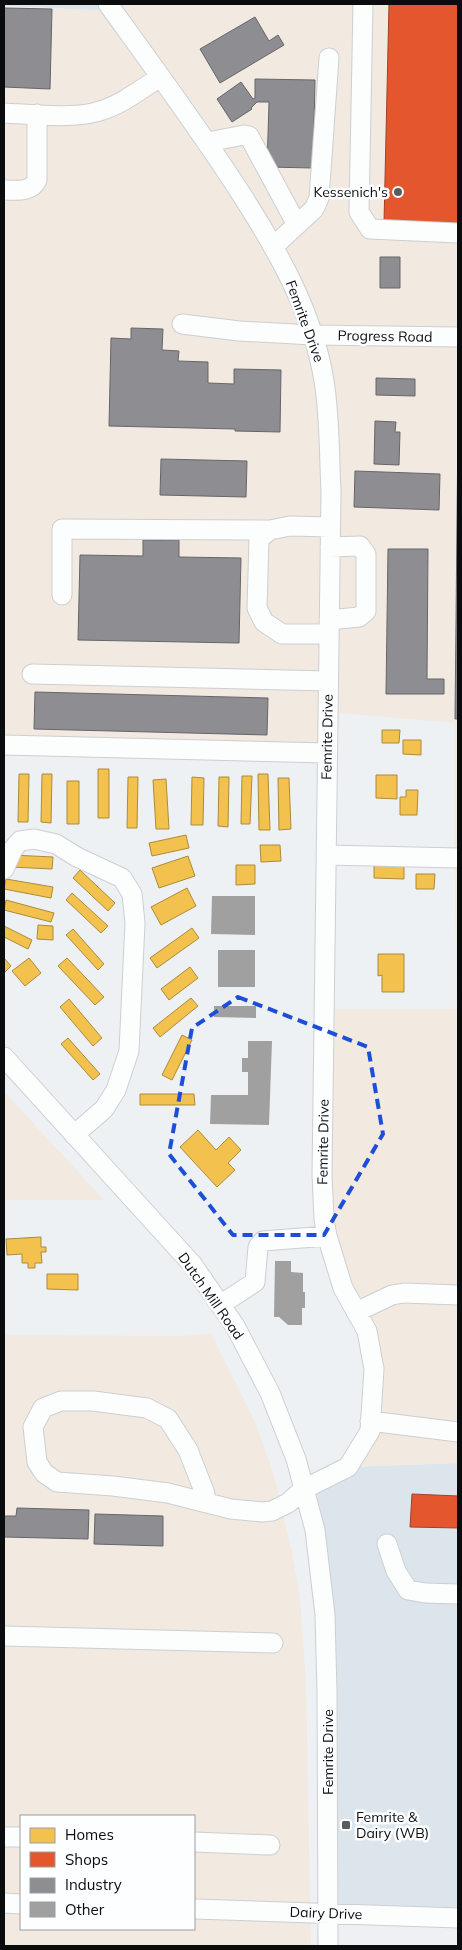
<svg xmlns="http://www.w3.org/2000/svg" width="462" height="1950" font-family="Mulish,sans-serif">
<rect width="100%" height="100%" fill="#eef1f4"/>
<path fill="#dde5ec" d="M4,4H108L113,11L4,6Z
M458,1463V1918L329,1912L327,1692L304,1489L348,1467Z"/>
<path fill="#f2e9e1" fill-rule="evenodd" d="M108,4H458V1463L348,1467L370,1431L374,1369L327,1236L325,1009H457L454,840V723L328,712L327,753L4,745V6L113,11Z
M4,1091L104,1200H4Z
M211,1333L256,1424L274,1475L292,1552L300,1597L306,1682L311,1946H4V1335L183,1336ZM21,1816H194V1929H21Z"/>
<path fill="#f2c14e" stroke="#ac8b3a" d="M382,730H400L399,743H382Z
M403,740H421V755L403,754Z
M98,769H109V818H98Z
M19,774H29L28,822H18Z
M42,774H52L51,823L41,822Z
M258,774H268L270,830H259Z
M376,775H397V799L376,798Z
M242,776H252L250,824H241Z
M128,777H138L137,828H127Z
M192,777L204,778L203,825H191Z
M219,777H229L228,827L218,826Z
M278,778H289L291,829L279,830Z
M166,779L169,829H156L153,780Z
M67,781H79V824H67Z
M406,790H418L417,815H400V797H406Z
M186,835L189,848L152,856L149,843Z
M260,845H280L281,861L261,862Z
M12,855L53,857L52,869L11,867Z
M188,856L195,876L159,888L152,868Z
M374,862H404V879L374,878Z
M236,865H255V884L236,885Z
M80,870L115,903L108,911L73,878Z
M416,874H435L434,889H416Z
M6,879L53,887L51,898L4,889Z
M187,888L196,906L161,925L151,907Z
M72,893L108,926L101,933L66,900Z
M6,900L54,913L51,922L4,910Z
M38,925L53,926V940L37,939Z
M4,926L32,940L28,949L4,937Z
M192,928L199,938L157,968L150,958Z
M73,929L104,964L98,970L66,935Z
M378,954H404V992H382V975L378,976Z
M4,958L11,966L4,973Z
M29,958L41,973L25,986L12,971Z
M67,958L104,997L95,1005L58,966Z
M190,967L198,978L169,1000L161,989Z
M191,998L198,1006L160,1037L153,1028Z
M69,999L102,1038L93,1046L60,1007Z
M182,1035L192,1040L172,1080L162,1075Z
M68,1038L100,1074L93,1080L61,1044Z
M140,1094H194L195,1105H140Z
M198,1130L216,1150L229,1137L241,1150L228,1163L235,1170L217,1187L180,1147Z
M41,1237V1247H46V1252H41L42,1263H35V1268H28V1263H22V1254L7,1255L6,1239Z
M47,1274H78V1290L47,1289Z"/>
<path fill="#e4572e" stroke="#a34024" d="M389,4H458V225L384,223Z
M412,1494L458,1496V1528L410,1527Z"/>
<path fill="#8d8d92" stroke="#66666a" d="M4,8L52,9L50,89L4,87Z
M255,17L269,41L278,35L284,45L220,83L200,49Z
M255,79L315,80L313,168L267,167L269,102H257L251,108L252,109L232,122L217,99L241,82L253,99L255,98Z
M380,257H400V288H380Z
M131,328L163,329L162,350L179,351L178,361L208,362V383L234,384V369L281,370L280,432L235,431V429L109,426L111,338L131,339Z
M376,378L415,379V396L376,395Z
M375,421L396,422L395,432H400L399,465L374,464Z
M458,424V719H455Z
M161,459L247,461L246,497L160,495Z
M355,471L440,474L439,510L354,507Z
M143,540H179V557L241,558L239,643L78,640L80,555L143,556Z
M388,549H428L427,679H444V694H386Z
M35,692L268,698L267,735L34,729Z
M17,1508L89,1510L88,1539L4,1537V1516H16Z
M95,1514L163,1516V1546L94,1544Z"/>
<path fill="#a0a0a1" d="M212,896H255V935L211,934Z
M218,950H255V987H218Z
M214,1006H256V1018L214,1017Z
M248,1041H272L269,1125L210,1124L211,1095H248V1072H242V1058H248Z
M275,1261H291V1272L303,1273V1292H305V1308H302V1325H288L279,1317H274Z"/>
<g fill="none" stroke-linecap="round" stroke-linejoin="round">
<defs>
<path id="minor" d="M108,4C152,65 197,126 238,189C276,248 313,311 324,381C330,417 329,454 331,491L322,1175L324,1219L327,1236L343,1288L367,1331L374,1369L370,1431L348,1467L304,1489L288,1503L272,1511L262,1512L231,1509L207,1503L168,1493L113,1486L57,1482L44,1473L37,1462L33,1427L43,1408L61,1401H93L147,1408L168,1419L188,1450L204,1491L207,1503
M363,4L359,212L370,229L458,233
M4,113C30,114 72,119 96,112C120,106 140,90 160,77
M208,142L244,135L249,136L297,225
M4,190C16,190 31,193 37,180V114
M274,246L314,209L319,198L329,58
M182,324L239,331L313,335L458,337
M62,595V529L270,530
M329,620L359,617L366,611V554L360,546L330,547
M329,634H282L264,622L257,608L259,539L270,530L290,526L330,527
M32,674L328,681
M4,745L327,753
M326,855L458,858
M4,869L13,849L20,841L34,839L56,844L77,857L122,878L132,894L135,923L129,1051L116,1090L104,1109L74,1135
M4,1057L192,1264L235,1326L270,1393L296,1459L315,1530L325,1615L327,1692L328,1946
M220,1305L255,1282L258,1247L263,1241L327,1236
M356,1312L392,1295L404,1293L458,1295
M370,1421L458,1432
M387,1544L396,1571L408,1590L425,1593L458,1594
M4,1636L273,1643
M4,1837H21
M194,1842L270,1845
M4,1903L21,1904
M194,1909L458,1918"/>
</defs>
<use href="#minor" stroke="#cccfd1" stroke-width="21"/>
<use href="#minor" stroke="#fcfdfd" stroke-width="19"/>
</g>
<path fill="none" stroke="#1d4ed8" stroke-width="4" stroke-dasharray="10 6" stroke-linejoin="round" d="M238,997L368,1047L383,1134L324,1235H233L169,1154L192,1028Z"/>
<g fill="#5a5c5e" stroke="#fdfeff" stroke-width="2">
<circle cx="398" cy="192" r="5"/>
<rect x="341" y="1820" width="10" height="10" rx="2.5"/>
</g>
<g text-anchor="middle" stroke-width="5" stroke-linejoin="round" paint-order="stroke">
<g font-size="14" fill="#0a0c0d" stroke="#fdfeff" text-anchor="end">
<text x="388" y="197">Kessenich's</text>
<text x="356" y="1822" text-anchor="start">Femrite &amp;<tspan x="356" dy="16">Dairy (WB)</tspan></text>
</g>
<g font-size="14" fill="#0a0c0d" stroke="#fdfeff">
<text transform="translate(305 321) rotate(70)" y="5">Femrite Drive</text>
<text transform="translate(385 336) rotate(1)" y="5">Progress Road</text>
<text transform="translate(327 737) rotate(-89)" y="5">Femrite Drive</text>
<text transform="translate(323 1142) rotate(-89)" y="5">Femrite Drive</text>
<text transform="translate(211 1296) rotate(55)" y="5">Dutch Mill Road</text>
<text transform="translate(328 1752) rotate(-90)" y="5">Femrite Drive</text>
<text transform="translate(326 1913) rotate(2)" y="5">Dairy Drive</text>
</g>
</g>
<rect width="462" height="1950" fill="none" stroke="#0a0c0d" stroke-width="10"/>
<rect x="20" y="1815" width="175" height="115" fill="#fdfeff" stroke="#9c9d9e"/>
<rect x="30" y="1828" width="25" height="15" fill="#f2c14e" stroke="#9c9d9e"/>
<text x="65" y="1840" font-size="15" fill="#0a0c0d">Homes</text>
<rect x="30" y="1852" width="25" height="15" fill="#e4572e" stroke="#9c9d9e"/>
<text x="65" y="1865" font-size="15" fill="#0a0c0d">Shops</text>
<rect x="30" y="1878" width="25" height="15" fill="#8d8d92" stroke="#9c9d9e"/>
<text x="65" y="1890" font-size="15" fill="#0a0c0d">Industry</text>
<rect x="30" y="1902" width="25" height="15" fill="#a0a0a1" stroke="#9c9d9e"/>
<text x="65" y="1915" font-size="15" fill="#0a0c0d">Other</text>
</svg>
